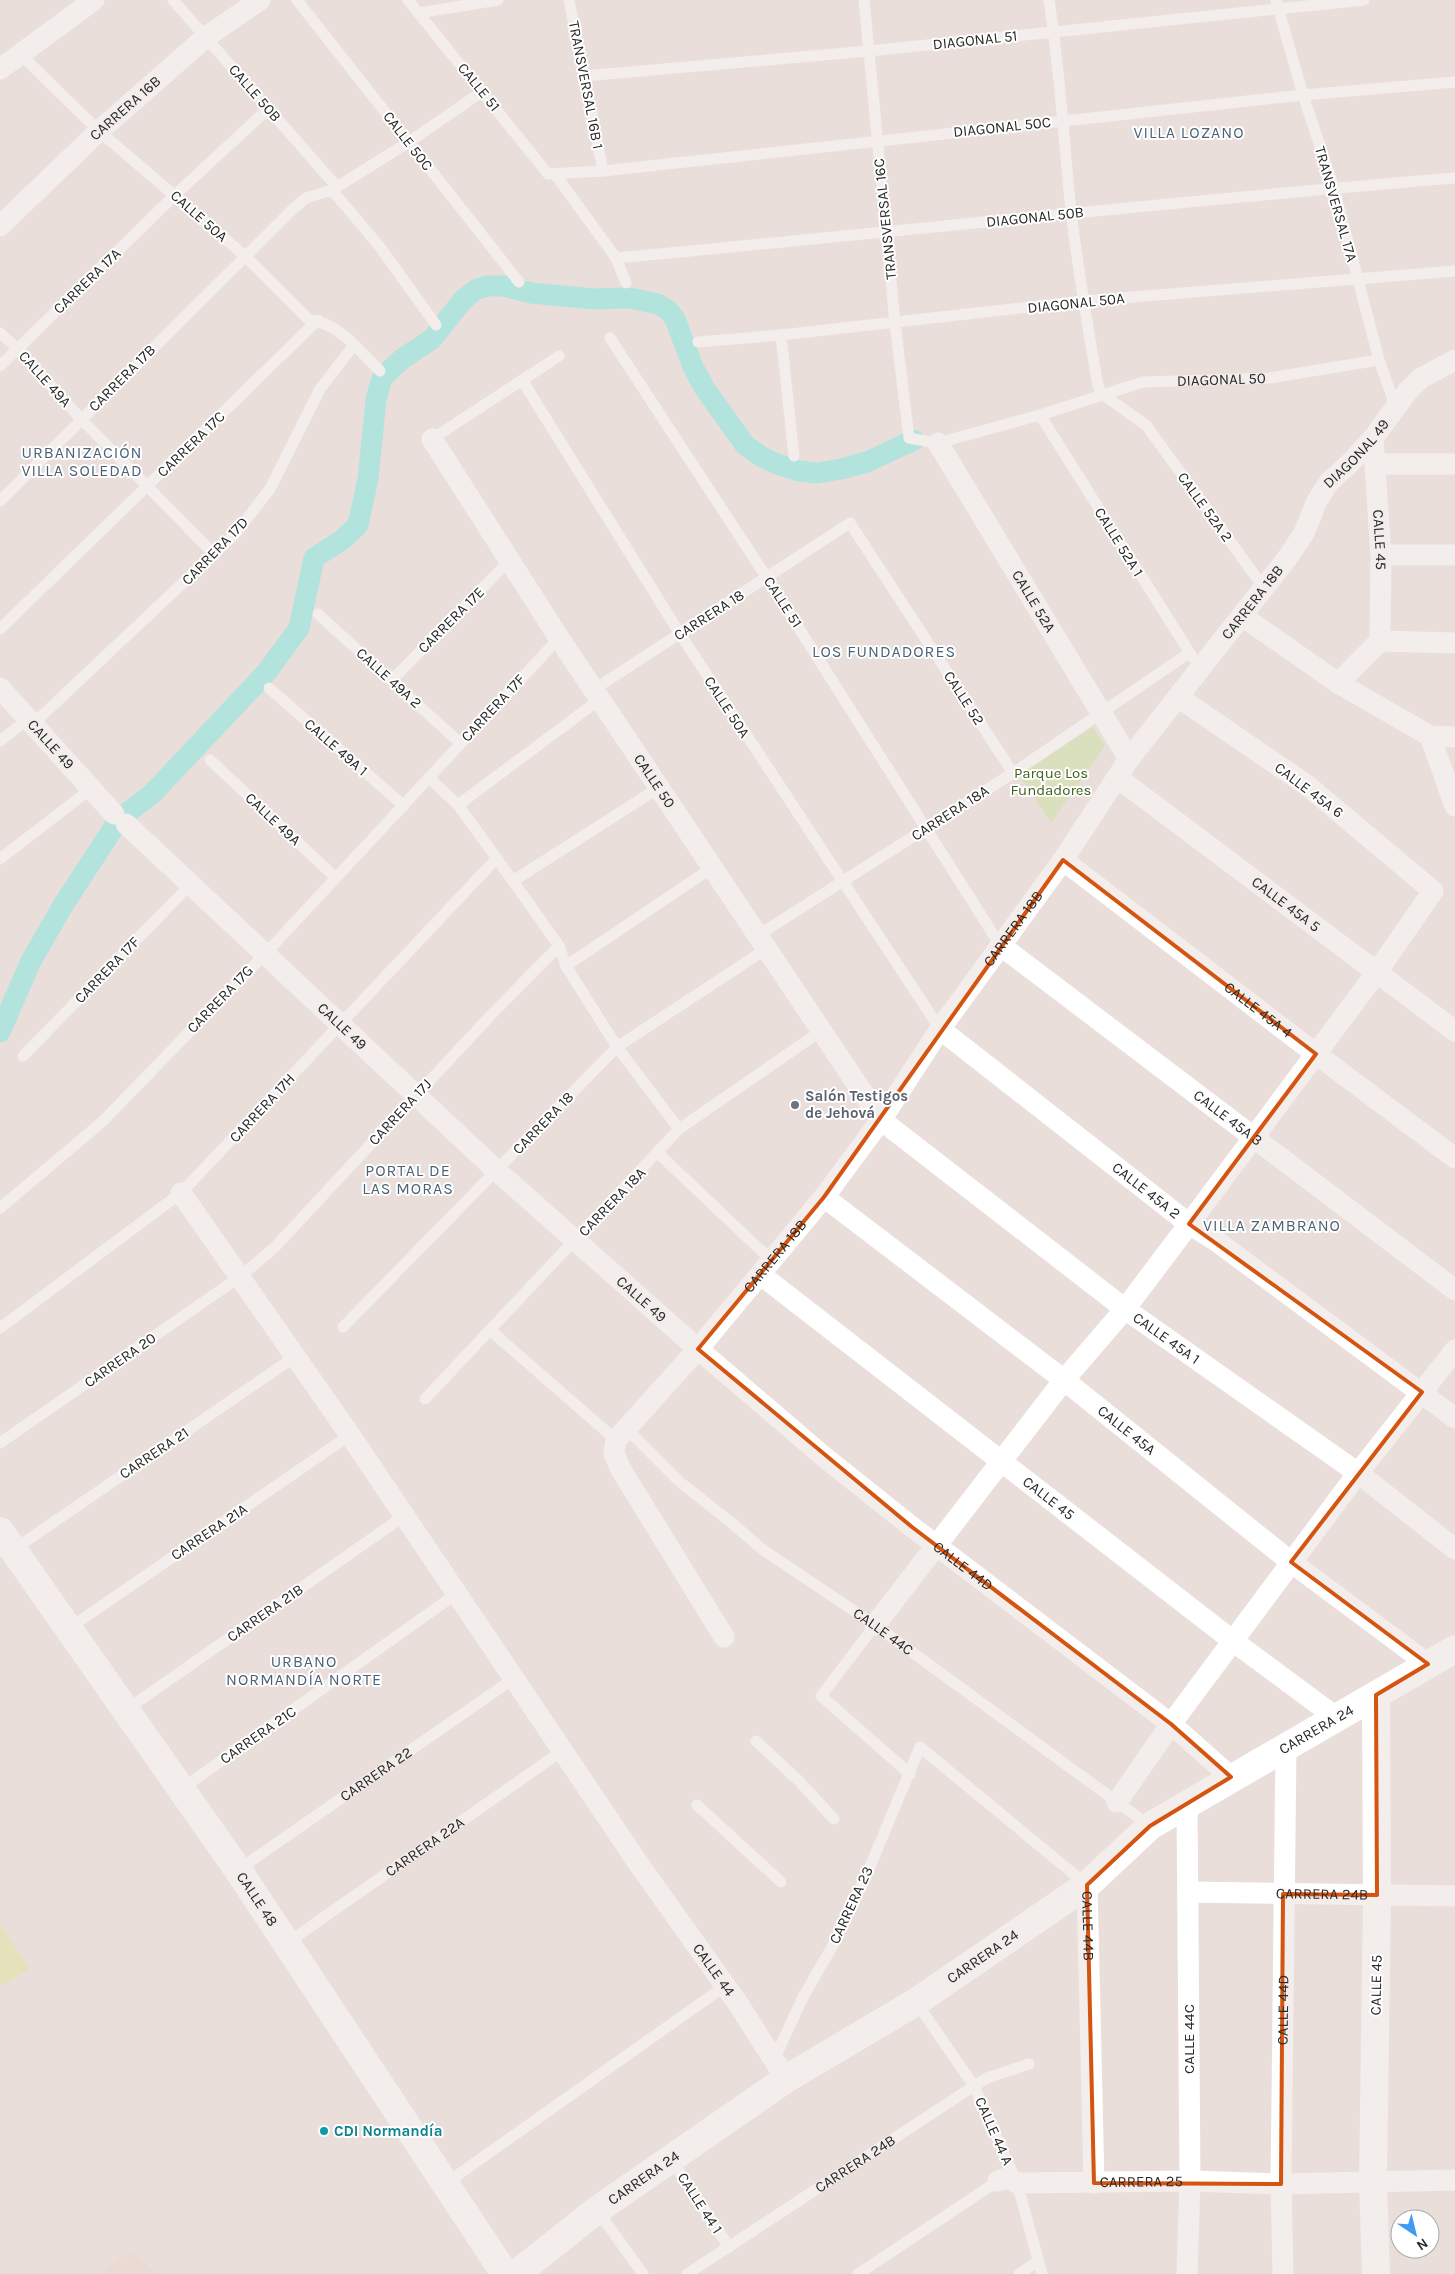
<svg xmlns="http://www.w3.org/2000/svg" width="1455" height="2274" font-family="Karla,sans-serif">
<rect width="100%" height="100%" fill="#eadedb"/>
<path fill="#ecd6ca" d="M131,2252L159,2274H98Z"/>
<path fill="#c8df99" d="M1093,727L1105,746L1051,823L1019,775Z"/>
<path fill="#dfe695" d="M0,1923L29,1969L0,1987Z"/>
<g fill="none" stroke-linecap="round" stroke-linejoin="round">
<path stroke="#71e9e1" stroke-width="21" d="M0,1032L31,961L62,907L116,824L127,813L152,794L266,673L299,628L314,558L342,540L358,525L368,479L376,400L380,384L384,376L402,359L432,339L463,300L475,290L487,286H504L531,293L594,299L630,298L658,304L669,311L675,319L693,367L705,389L745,445L762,457L777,464L799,471L817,473L841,469L867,462L914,440"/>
<g stroke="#fff" stroke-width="11">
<path d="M173,0L337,187"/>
<path d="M297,0L519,282"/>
<path d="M408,0L548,174L603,171L1303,95L1455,82"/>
<path d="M569,0L603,171"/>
<path id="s1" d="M864,0L895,323L909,438L938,443L1040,415L1143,382L1269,378L1379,360"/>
<path d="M1049,0C1060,71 1064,142 1071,212C1078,271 1088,328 1098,386L1102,394L1146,425L1264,588"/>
<path d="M1276,0L1303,95L1334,188L1379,360L1396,408"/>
<path d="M418,13L498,0"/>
<path d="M20,54L99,131L245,256L309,320C338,322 361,352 380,371"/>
<path d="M584,76L869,51L1364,0"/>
<path d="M555,174L616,258L626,283"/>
<path d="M332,190L380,247L436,325"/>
<path d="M616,258C895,232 1175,201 1455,178"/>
<path d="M0,333L18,349L81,419L215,555"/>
<path d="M781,335L794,456"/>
<path d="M610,338L767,578L1000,945"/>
<path d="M698,342L781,335L1083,301L1455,271"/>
<path d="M0,366L175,195L269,108"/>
<path d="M522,380L680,634L940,1029"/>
<path d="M1040,415L1193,658"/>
<path d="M432,439L559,356"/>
<path d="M0,501L295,207L306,198L332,190L409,142L483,91"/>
<path d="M318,614L460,743"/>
<path d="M0,629L318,320"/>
<path d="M392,680L509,561"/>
<path d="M269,688L404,806"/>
<path d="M593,690L850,523L1013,773"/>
<path d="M33,724L235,534L270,489L320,389L354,345"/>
<path d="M0,741L28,719"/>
<path d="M210,760L336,878"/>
<path d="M429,778L458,805L513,881L559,946L566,966L617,1047L679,1129"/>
<path d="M458,805L599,700"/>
<path d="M0,859L92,788"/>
<path d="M513,881L660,787"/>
<path d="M757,936L1013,773L1189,653"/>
<path d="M566,966L713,867"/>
<path d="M23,1056L191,884"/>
<path d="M658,1153L773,1262"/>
<path d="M0,1208L102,1122L266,953L559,638"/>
<path d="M343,1327L617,1047L766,949"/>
<path d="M0,1328L181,1193L497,858"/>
<path d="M490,1330L616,1440"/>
<path d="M425,1399L679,1129L821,1031"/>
<path id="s2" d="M626,1428L680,1482L733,1524L762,1549L875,1625L1150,1826"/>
<path d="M0,1443L241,1276L274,1248L491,1015L559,946"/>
<path d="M13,1550L296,1356"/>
<path d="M875,1625L821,1696L910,1774"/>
<path d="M68,1629L350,1435"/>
<path d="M126,1710L404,1516"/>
<path d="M756,1741L799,1781L834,1819"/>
<path d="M183,1788L456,1594"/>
<path d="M697,1805L781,1882"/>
<path id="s3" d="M238,1870L513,1679"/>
<path id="s4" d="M287,1943L562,1751"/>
<path d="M916,2002L974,2086L1017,2183L1042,2274"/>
<path d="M774,2060L803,1997L832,1947L867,1874L920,1747L1087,1885"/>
<path d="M671,2159L729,2247"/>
<path d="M445,2184L725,1986"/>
<path d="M597,2210L643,2274"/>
<path id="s5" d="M687,2274L974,2086L987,2078L1029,2064"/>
<path d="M858,2274L998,2181"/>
<path d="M1019,2274L1038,2261"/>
</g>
<g stroke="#fff" stroke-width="21">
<path d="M0,69L94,0"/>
<path id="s6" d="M0,226L99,131L206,37L260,0"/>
<path id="s7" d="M1373,438L1381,555L1380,641"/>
<path id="s8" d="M432,439L559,638L881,1120L1125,1309L1358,1473L1455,1549"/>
<path id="s9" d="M938,443L1129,759"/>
<path d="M1376,464H1455"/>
<path d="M1381,555H1455"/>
<path d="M1242,616L1338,683L1430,736L1455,806"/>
<path d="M1338,683L1380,641L1455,643"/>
<path id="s10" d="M0,688L114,814"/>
<path d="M1430,736L1455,737"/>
<path id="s11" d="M1118,778L1455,1031"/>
<path id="s12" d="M126,824L497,1171L698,1349L823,1456L912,1527L1171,1724L1231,1777"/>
<path id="s13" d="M1063,860L1316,1054L1455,1158"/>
<path id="s14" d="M1000,945L1455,1290"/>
<path id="s15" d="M940,1029L1189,1224L1215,1240L1455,1418"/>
<path id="s16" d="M181,1193L350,1435L638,1863L739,2005L786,2079"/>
<path id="s17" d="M824,1197L1064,1380L1291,1562L1428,1664"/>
<path id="s18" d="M761,1275L1233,1641L1337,1718"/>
<path d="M875,1625L1064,1380L1125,1309L1189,1224L1377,972L1433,891L1308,786L1178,697"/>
<path id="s19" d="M724,1637L620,1468L614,1453L616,1440L698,1349L824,1197L881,1120L940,1029L1063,860L1129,759L1288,557L1304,533L1317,501L1329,482L1350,463L1373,438L1407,392L1421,378L1455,360"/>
<path d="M1117,1802L1171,1724L1358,1473L1455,1350"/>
<path id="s20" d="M1087,1885L1094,2183"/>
<path id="s21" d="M1188,1892L1455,1896"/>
<path id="s22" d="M998,2181L1007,2178L1017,2183L1190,2181L1281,2184L1455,2180"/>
<path d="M1187,2274L1190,2181L1187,1804"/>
<path id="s23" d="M1283,2274L1281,2184L1286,1746"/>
</g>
<g stroke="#fff" stroke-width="28">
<path id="s24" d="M0,1531L238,1870L505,2274"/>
<path d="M1376,1695L1377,1895L1373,2183L1376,2274"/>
<path id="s25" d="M516,2274L597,2210L786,2079L916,2002L1087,1885L1150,1826L1455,1649"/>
</g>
</g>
<path d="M0 0H1455V2274H0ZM1063,860L1316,1054L1189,1224L1422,1392L1291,1562L1428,1664L1376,1695L1377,1895L1283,1894L1281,2184L1094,2183L1087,1885L1150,1826L1231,1777L1171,1724L912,1527L698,1349L824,1197Z" fill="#eadedb" fill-opacity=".55" fill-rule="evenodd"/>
<path fill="none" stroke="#d5540f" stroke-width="4" stroke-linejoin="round" d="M1063,860L1316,1054L1189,1224L1422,1392L1291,1562L1428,1664L1376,1695L1377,1895L1283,1894L1281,2184L1094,2183L1087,1885L1150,1826L1231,1777L1171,1724L912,1527L698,1349L824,1197Z"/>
<circle fill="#6b7280" stroke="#fff" stroke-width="2" cx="795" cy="1105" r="5"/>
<circle fill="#0f9aa8" stroke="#fff" stroke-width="2" cx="324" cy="2131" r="5"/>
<g text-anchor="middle" stroke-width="4" stroke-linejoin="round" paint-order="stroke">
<g font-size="15" fill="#292929" stroke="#fff">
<text transform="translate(975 40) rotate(-6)" y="5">DIAGONAL 51</text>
<text transform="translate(586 85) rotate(79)" y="5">TRANSVERSAL 16B 1</text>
<text transform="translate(479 87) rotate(51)" y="5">CALLE 51</text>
<text transform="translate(255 93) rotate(49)" y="5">CALLE 50B</text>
<text dy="5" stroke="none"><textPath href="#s6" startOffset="172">CARRERA 16B</textPath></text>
<text transform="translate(1002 127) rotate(-6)" y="5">DIAGONAL 50C</text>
<text transform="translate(408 141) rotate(52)" y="5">CALLE 50C</text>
<text transform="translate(1336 204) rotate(74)" y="5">TRANSVERSAL 17A</text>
<text transform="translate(199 216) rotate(41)" y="5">CALLE 50A</text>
<text transform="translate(1035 217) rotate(-6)" y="5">DIAGONAL 50B</text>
<text transform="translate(885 219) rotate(-96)" y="5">TRANSVERSAL 16C</text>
<text transform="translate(87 281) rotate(-44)" y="5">CARRERA 17A</text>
<text transform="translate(1076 303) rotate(-6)" y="5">DIAGONAL 50A</text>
<text transform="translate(122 378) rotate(-45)" y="5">CARRERA 17B</text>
<text transform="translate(45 379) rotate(48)" y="5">CALLE 49A</text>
<text dy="5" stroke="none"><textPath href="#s1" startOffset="762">DIAGONAL 50</textPath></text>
<text transform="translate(191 444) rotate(-44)" y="5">CARRERA 17C</text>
<text dy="5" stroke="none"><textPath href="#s19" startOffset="1464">DIAGONAL 49</textPath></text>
<text transform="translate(1205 507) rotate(54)" y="5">CALLE 52A 2</text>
<text dy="5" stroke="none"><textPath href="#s7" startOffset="102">CALLE 45</textPath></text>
<text transform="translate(1119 542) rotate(58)" y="5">CALLE 52A 1</text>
<text transform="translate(215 551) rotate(-46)" y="5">CARRERA 17D</text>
<text transform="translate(783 602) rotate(57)" y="5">CALLE 51</text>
<text dy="5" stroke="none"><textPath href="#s9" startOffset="185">CALLE 52A</textPath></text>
<text dy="5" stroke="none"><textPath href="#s19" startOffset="1281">CARRERA 18B</textPath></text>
<text transform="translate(709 615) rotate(-33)" y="5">CARRERA 18</text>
<text transform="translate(451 620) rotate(-45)" y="5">CARRERA 17E</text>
<text transform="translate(389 678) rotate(42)" y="5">CALLE 49A 2</text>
<text transform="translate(964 698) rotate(57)" y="5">CALLE 52</text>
<text transform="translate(727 707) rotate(57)" y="5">CALLE 50A</text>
<text transform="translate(493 708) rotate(-47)" y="5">CARRERA 17F</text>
<text dy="5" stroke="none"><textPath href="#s10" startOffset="76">CALLE 49</textPath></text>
<text transform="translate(336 747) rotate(41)" y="5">CALLE 49A 1</text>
<text dy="5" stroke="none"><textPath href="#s8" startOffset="408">CALLE 50</textPath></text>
<text transform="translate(1309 790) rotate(37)" y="5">CALLE 45A 6</text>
<text transform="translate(950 813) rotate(-33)" y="5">CARRERA 18A</text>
<text transform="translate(273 819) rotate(43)" y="5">CALLE 49A</text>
<text dy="5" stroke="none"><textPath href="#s11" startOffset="210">CALLE 45A 5</textPath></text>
<text dy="5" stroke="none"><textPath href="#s19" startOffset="876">CARRERA 18B</textPath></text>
<text transform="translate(107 970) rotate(-46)" y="5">CARRERA 17F</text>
<text transform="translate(220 999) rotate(-46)" y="5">CARRERA 17G</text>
<text dy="5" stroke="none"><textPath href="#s13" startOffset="246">CALLE 45A 4</textPath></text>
<text dy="5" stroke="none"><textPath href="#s12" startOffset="296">CALLE 49</textPath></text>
<text transform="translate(262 1108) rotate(-47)" y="5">CARRERA 17H</text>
<text transform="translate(400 1112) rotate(-47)" y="5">CARRERA 17J</text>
<text dy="5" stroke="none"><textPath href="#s14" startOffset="286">CALLE 45A 3</textPath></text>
<text transform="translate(543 1123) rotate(-46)" y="5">CARRERA 18</text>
<text dy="5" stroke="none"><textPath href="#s15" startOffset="262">CALLE 45A 2</textPath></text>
<text transform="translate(612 1202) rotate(-46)" y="5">CARRERA 18A</text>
<text dy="5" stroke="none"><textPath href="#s19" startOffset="471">CARRERA 18B</textPath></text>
<text dy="5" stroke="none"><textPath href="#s12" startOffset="701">CALLE 49</textPath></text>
<text dy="5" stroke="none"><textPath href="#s8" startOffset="1175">CALLE 45A 1</textPath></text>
<text transform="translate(120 1360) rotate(-35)" y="5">CARRERA 20</text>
<text dy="5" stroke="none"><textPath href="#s17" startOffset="382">CALLE 45A</textPath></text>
<text transform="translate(154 1453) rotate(-34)" y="5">CARRERA 21</text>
<text dy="5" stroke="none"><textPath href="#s18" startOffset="364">CALLE 45</textPath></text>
<text transform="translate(209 1532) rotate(-34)" y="5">CARRERA 21A</text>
<text dy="5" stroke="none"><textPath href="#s12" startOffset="1119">CALLE 44D</textPath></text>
<text transform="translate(265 1613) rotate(-35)" y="5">CARRERA 21B</text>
<text dy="5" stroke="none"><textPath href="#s2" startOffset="329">CALLE 44C</textPath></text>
<text dy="5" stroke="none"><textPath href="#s25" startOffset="970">CARRERA 24</textPath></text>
<text transform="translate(258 1735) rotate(-35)" y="5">CARRERA 21C</text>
<text dy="5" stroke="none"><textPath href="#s3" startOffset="168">CARRERA 22</textPath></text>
<text dy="5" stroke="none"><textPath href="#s4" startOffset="168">CARRERA 22A</textPath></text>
<text dy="5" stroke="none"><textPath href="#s21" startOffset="134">CARRERA 24B</textPath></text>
<text dy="5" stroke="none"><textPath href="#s24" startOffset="449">CALLE 48</textPath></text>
<text transform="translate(851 1905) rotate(-65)" y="5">CARRERA 23</text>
<text dy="5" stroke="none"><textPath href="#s20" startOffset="41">CALLE 44B</textPath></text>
<text dy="5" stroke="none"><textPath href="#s25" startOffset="565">CARRERA 24</textPath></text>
<text dy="5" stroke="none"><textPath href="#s16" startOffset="942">CALLE 44</textPath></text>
<text transform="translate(1376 1985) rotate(-89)" y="5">CALLE 45</text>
<text dy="5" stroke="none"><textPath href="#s23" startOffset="264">CALLE 44D</textPath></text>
<text transform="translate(1189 2039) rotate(-90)" y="5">CALLE 44C</text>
<text transform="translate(994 2131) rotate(66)" y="5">CALLE 44 A</text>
<text dy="5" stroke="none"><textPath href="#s5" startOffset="201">CARRERA 24B</textPath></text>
<text dy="5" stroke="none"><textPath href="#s25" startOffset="160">CARRERA 24</textPath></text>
<text dy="5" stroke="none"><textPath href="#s22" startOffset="145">CARRERA 25</textPath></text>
<text transform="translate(700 2203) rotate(57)" y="5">CALLE 44 1</text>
</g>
<g font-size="15" fill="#42621c" stroke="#fff">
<text x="1051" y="778">Parque Los<tspan x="1051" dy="17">Fundadores</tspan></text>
</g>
<g font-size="15" font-weight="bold" fill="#5b616d" stroke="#fff" text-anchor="start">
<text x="805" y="1101">Salón Testigos<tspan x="805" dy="17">de Jehová</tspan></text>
</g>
<g font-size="15" font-weight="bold" fill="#0d838f" stroke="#fff" text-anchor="start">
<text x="334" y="2136">CDI Normandía</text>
</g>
<g font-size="16" letter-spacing="1" fill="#4b6277" stroke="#fff">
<text x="1189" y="138">VILLA LOZANO</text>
<text x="82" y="458">URBANIZACIÓN<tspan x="82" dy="18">VILLA SOLEDAD</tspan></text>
<text x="884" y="657">LOS FUNDADORES</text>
<text x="408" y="1176">PORTAL DE<tspan x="408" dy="18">LAS MORAS</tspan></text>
<text x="1272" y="1231">VILLA ZAMBRANO</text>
<text x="304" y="1667">URBANO<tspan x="304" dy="18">NORMANDÍA NORTE</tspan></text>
</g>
</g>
<g transform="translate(1415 2234) rotate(145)"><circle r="24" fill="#ffffff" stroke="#a9a9a9"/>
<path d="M0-4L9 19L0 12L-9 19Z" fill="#409cf2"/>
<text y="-8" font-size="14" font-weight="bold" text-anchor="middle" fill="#292929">N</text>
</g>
</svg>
